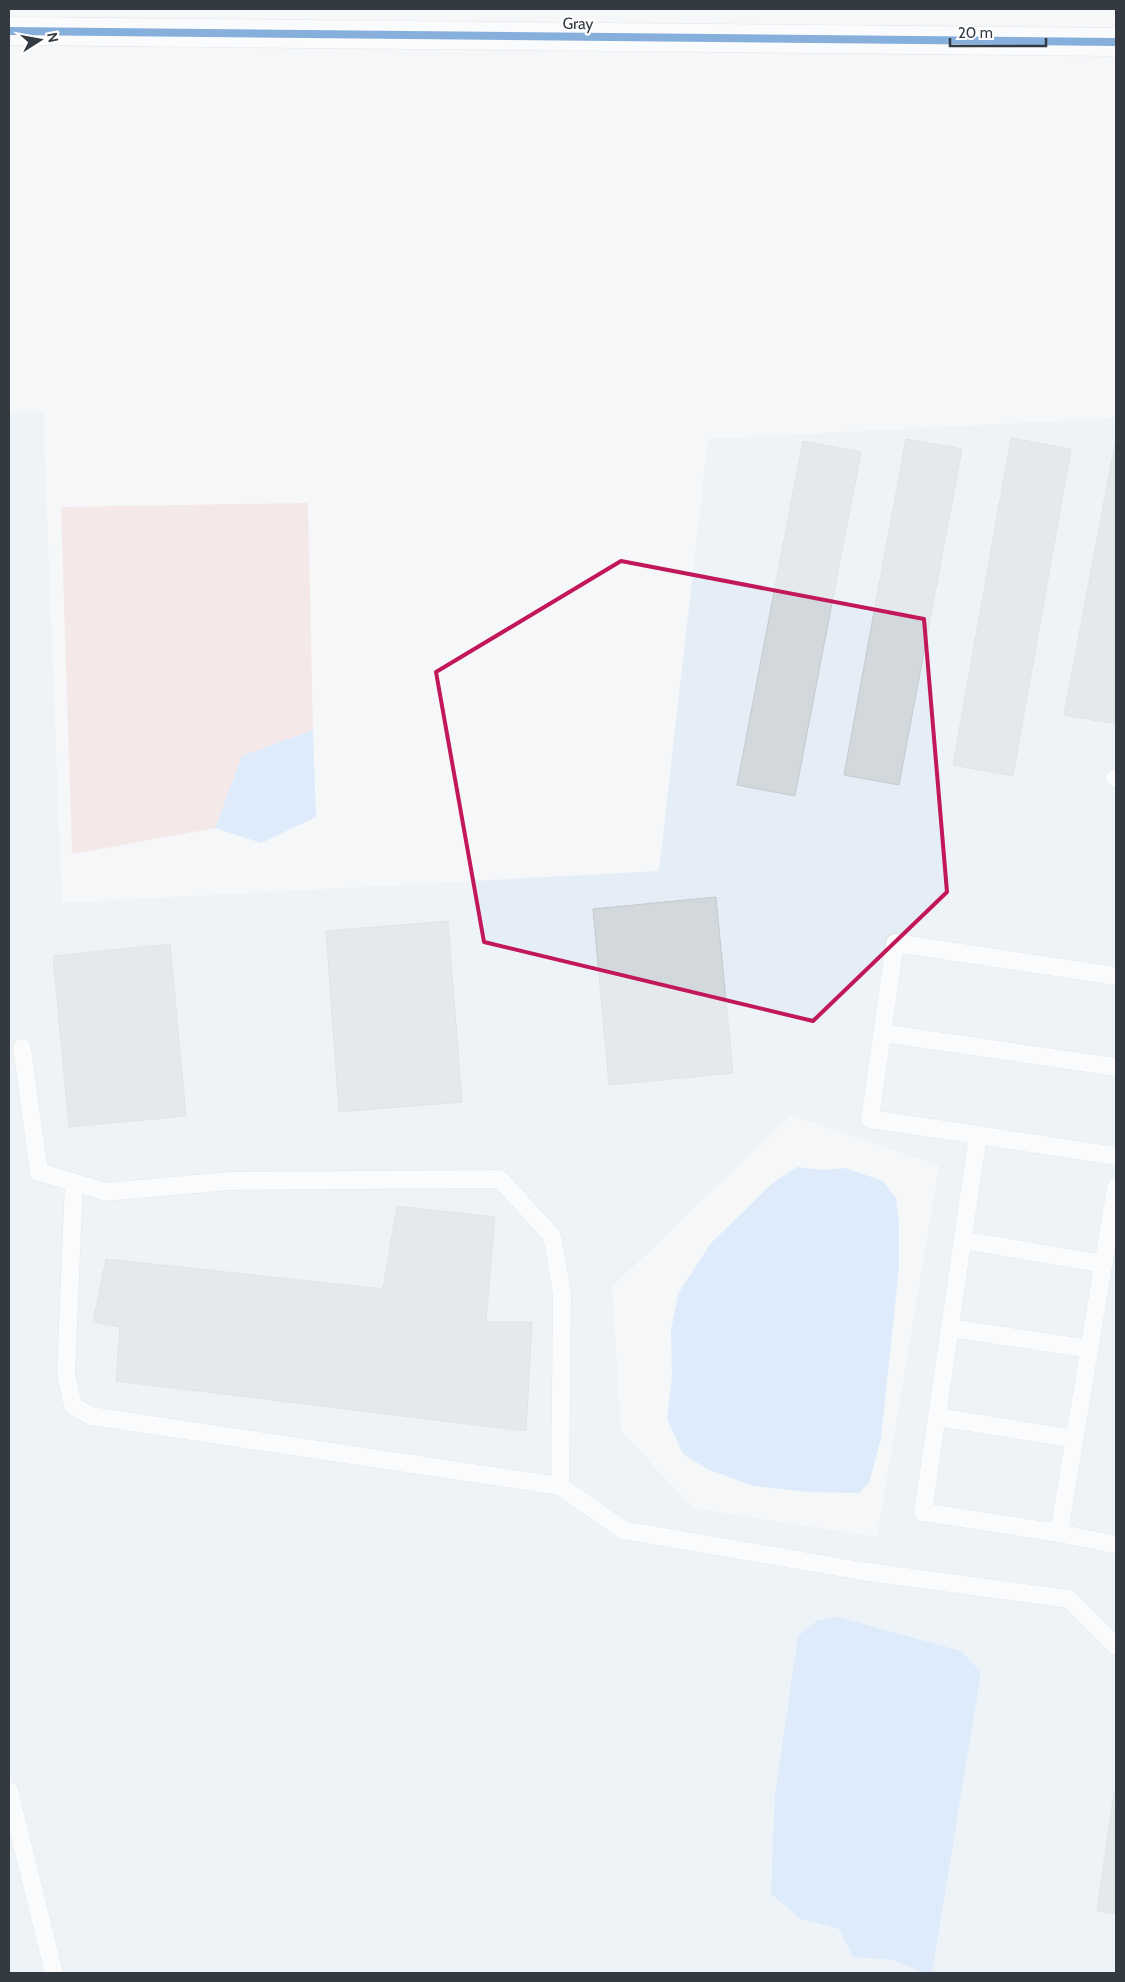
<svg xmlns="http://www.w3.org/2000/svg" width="1125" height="1982" font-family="Cabin,sans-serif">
<rect width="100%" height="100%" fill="#f5f7f9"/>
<path fill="#e5eef7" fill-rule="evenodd" d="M43,412L62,903L659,871L708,439L1116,418V1973H9V413ZM791,1115L939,1166L877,1537L693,1508L621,1431L612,1287Z"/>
<path fill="#f4d4d2" d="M308,503L313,730L242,756L215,828L72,854L61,507Z"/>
<path fill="#bedcfd" d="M313,730L316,817L261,843L215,828L242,756Z
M797,1167L823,1170L845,1168L883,1181L896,1198L899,1223V1268L881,1438L869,1483L859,1493L809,1492L753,1486L707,1469L683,1454L667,1419L672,1377L671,1331L678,1294L711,1243L774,1182Z
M838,1617L961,1651L981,1672L932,1973H924L893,1960L853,1957L839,1929L801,1919L771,1894L775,1795L798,1636L818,1620Z"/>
<path fill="#d3d8dc" stroke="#c6cacf" d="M1011,438L1071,449L1013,776L953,765Z
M1116,438V724L1064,715Z
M906,439L962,449L899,785L844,775Z
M803,441L861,452L795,796L737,785Z
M716,897L733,1073L609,1085L593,909Z
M448,921L462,1102L339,1112L326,931Z
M170,944L186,1116L69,1127L53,956Z
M397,1206L495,1217L486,1322H532L526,1431L116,1381L120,1327L93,1322L106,1259L383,1289Z
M1114,1792L1116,1793V1914L1097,1911Z"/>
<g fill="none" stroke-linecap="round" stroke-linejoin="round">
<defs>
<path id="lane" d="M1115,778H1116
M1116,976L895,943L870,1119L978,1135L923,1512L1059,1533L1116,1545
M882,1033L1116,1067
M22,1048L39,1172L106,1192L229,1181L500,1179L552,1236L562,1293L560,1486L623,1530L861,1571L1069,1599L1116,1646
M978,1135L1116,1156
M74,1182L66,1374L73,1406L91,1416L560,1486
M963,1240L1104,1264
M950,1328L1090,1349
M937,1417L1075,1439
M1059,1533L1116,1187
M9,1791L54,1973"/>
<path id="street" d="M9,31L1116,42"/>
</defs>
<use href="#lane" stroke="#cdd1d5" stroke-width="19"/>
<use href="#street" stroke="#cdd1d5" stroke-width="29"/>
<use href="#lane" stroke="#fefefe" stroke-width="18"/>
<use href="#street" stroke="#fefefe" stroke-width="28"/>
<defs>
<path id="cycleway" d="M9,31L1116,42"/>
</defs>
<use href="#cycleway" stroke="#fff" stroke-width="11"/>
<use href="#cycleway" stroke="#0057b8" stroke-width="8"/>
</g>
<path d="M0 0H1125V1982H0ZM621,561L924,619L947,892L813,1021L484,942L436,672Z" fill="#f5f7f9" fill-opacity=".55" fill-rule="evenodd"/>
<path fill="none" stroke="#c2185b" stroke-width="4" stroke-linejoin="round" d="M621,561L924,619L947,892L813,1021L484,942L436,672Z"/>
<g text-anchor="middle" stroke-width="4.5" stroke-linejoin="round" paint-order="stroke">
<g font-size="16" fill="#333a42" stroke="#fff">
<text transform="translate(578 23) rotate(1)" y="6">Gray</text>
</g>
</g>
<rect width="1125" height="1982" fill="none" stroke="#333a42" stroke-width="20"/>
<g transform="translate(40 40) rotate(79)" stroke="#ffffff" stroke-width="4" paint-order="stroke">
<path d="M0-4L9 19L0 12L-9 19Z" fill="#333a42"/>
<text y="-8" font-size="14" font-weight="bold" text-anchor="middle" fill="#333a42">N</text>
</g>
<path d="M950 38v8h96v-8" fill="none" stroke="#333a42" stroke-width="2.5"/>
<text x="958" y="38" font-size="15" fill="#333a42" stroke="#ffffff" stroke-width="4" paint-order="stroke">20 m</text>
</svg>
